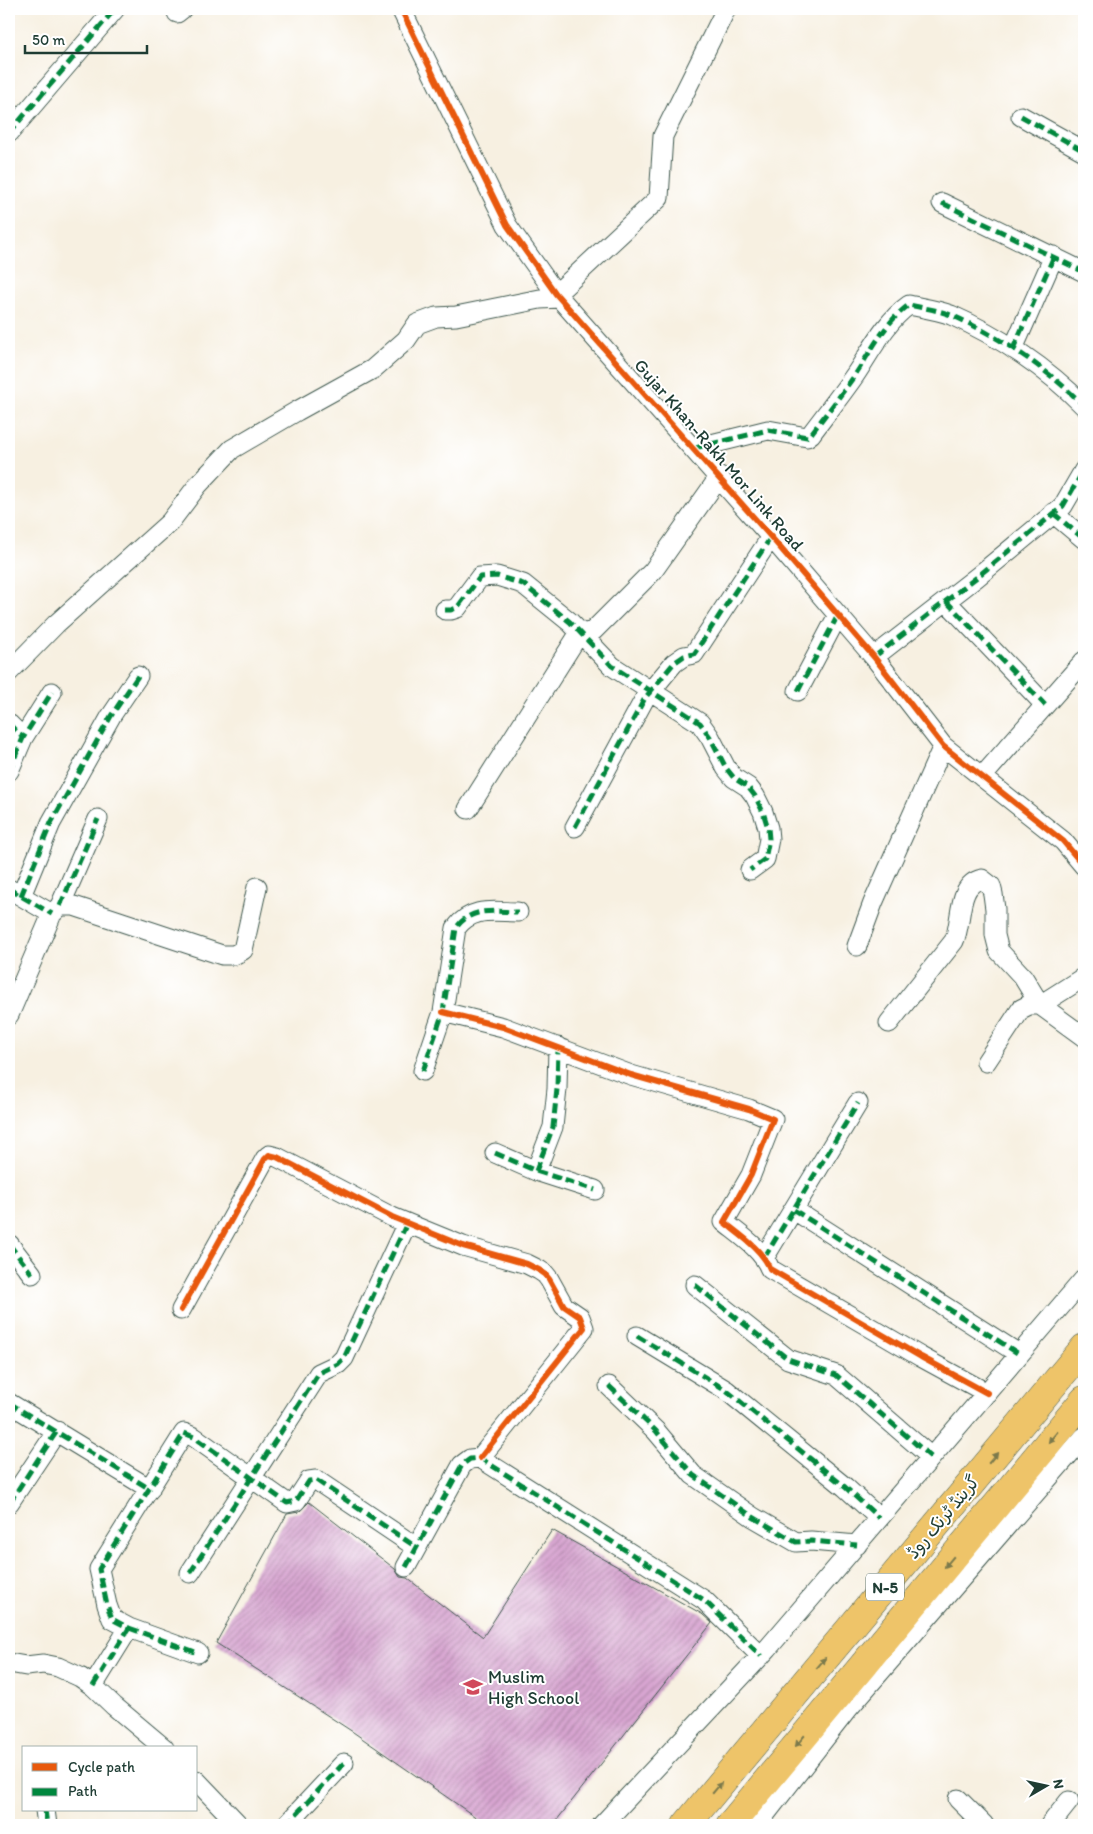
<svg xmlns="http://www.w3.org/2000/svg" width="1093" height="1834" font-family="Itim,'Playpen Sans Arabic',sans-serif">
<defs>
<pattern id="building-hatch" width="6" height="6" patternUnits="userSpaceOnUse" patternTransform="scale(1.25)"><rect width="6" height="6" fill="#d8a5d1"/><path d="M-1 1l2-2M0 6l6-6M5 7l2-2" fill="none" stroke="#af88aa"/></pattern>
</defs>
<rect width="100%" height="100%" fill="#fff"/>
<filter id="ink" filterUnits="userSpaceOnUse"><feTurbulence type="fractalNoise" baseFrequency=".02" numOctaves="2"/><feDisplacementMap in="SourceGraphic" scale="10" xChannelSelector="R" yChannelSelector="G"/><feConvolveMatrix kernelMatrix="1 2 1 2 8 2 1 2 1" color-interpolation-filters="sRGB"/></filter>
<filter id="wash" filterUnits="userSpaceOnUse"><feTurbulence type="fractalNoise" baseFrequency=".0096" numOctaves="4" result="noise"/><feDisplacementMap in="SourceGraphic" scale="20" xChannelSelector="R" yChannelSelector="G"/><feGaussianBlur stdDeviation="1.12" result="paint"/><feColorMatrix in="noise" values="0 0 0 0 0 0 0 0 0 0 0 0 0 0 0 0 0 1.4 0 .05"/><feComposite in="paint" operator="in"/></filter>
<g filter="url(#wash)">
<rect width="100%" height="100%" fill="#f7f0e1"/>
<g id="blocks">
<path fill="url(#building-hatch)" d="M309,1502L395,1569L400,1577L407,1578L483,1637L552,1530L702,1614L712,1623L553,1825H487L353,1732L216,1643L287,1514L299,1512Z"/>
</g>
</g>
<g filter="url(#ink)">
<use href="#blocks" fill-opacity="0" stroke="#3f584e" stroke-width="1"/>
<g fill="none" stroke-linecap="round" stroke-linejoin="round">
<defs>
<path id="minor" d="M401,9L507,225L556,294L771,537L874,657L943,746L1063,841L1084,866
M177,13L182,9
M1021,116L1084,151
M9,133L115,9
M942,203L1084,272
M556,294L659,198L663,136L726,9
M1013,349L1054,256
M695,448L768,430L807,437L811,434C826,414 841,395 855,375C871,351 886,321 909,305C923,308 938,310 951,315C999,336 1047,368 1084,406
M1053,513L1084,539
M946,601L1045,705
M445,610H451L457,608L480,577L497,576L523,584L570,622L612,666L700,723L710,737L726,768L734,778L748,787L755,796L763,812L768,828L769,839L765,859L750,870
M874,657L977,577L1063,506L1084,470
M9,672L56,624L170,522L198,485L232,449L297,411L373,369L406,340L417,324L436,317L456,316L540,299L560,298
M798,691L838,615
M9,724L23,738
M9,771L23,738L52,692
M982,777L1084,661
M468,809L577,637L594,630L653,571L720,476
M575,827L645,698L674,663L684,656L694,654L771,537
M9,889L52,914
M21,896L51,823L111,716L138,676
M60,906H74L222,955H234L243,950L257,887
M857,946L873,903L943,746
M443,1012L503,1027L631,1075L749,1109L773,1119L751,1175L724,1222C740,1235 762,1249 770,1269L921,1357L987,1393
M9,1015L52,914L60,906L98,819
M889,1023L954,941C963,922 956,884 982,879L991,886L993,894L995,909V935L999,951L1023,977L1040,1005L1084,977
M986,1062L1021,1009L1029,1005H1040L1084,1037
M423,1071L443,1012L456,928C472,906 494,912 518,912
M495,1153L536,1171L595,1190
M536,1171L553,1127L557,1089L558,1047
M794,1210L1019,1354
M9,1244L32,1274
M764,1258L858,1103
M695,1285L788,1359L836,1375L931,1457
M181,1310L265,1159L269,1155L277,1157L392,1217L463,1246L527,1264L539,1270L545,1274L549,1279L564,1306L580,1317L584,1328L480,1458
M637,1336L726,1390L845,1487L879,1518
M609,1386L656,1431L693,1475L753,1517L796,1542L811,1541L857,1545
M9,1403L150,1489
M9,1503L57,1431
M406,1567L462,1465L470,1459L480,1458L704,1600L761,1656
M190,1573L319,1373L338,1364L344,1358L407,1223
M129,1628L198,1653
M9,1663L26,1666L43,1664L58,1667L80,1677L93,1686L114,1706L164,1748
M93,1686L129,1628L112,1619L107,1605L99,1569L184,1433L194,1437L287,1503L296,1501L309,1481L316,1480L416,1547
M196,1780L239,1825
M958,1799L984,1825
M45,1810L47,1825
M286,1825L344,1763
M602,1825L768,1648L1084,1279
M757,1825L847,1710L1084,1437
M1050,1825L1069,1801"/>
<path id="highway" d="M686,1825L1084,1348
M730,1825L1084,1400"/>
</defs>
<use href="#minor" stroke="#3f584e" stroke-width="21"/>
<use href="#highway" stroke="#3f584e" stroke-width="29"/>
<use href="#minor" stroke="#fff" stroke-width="19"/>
<use href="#highway" stroke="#eec469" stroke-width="28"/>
<path stroke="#00873e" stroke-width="5" stroke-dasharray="10 5" stroke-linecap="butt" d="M177,13L182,9
M1021,116L1084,151
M9,133L115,9
M942,203L1084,272
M1013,349L1054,256
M695,448L768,430L807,437L811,434C826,414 841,395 855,375C871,351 886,321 909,305C923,308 938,310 951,315C999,336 1047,368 1084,406
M1053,513L1084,539
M946,601L1045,705
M445,610H451L457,608L480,577L497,576L523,584L570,622L612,666L700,723L710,737L726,768L734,778L748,787L755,796L763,812L768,828L769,839L765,859L750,870
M874,657L977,577L1063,506L1084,470
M798,691L838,615
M9,724L23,738
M9,771L23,738L52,692
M575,827L645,698L674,663L684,656L694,654L771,537
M9,889L52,914
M21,896L51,823L111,716L138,676
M60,906L98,819
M423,1071L443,1012L456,928C472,906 494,912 518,912
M495,1153L536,1171L595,1190
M536,1171L553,1127L557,1089L558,1047
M794,1210L1019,1354
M9,1244L32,1274
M764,1258L858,1103
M695,1285L788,1359L836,1375L931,1457
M637,1336L726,1390L845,1487L879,1518
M609,1386L656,1431L693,1475L753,1517L796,1542L811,1541L857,1545
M9,1403L150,1489
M9,1503L57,1431
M406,1567L462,1465L470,1459L480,1458L704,1600L761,1656
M190,1573L319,1373L338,1364L344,1358L407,1223
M129,1628L198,1653
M93,1686L129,1628L112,1619L107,1605L99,1569L184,1433L194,1437L287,1503L296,1501L309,1481L316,1480L416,1547
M45,1810L47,1825
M286,1825L344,1763"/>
<defs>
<path id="cycleway" d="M401,9L507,225L556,294L771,537L874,657L943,746L1063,841L1084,866
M443,1012L503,1027L631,1075L749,1109L773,1119L751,1175L724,1222C740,1235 762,1249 770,1269L921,1357L987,1393
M181,1310L265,1159L269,1155L277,1157L392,1217L463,1246L527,1264L539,1270L545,1274L549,1279L564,1306L580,1317L584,1328L480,1458"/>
</defs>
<use href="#cycleway" stroke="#fff" stroke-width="9"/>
<use href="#cycleway" stroke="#e8590c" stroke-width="6"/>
</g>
<defs><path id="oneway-solid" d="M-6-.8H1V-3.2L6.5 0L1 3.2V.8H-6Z" transform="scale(1.25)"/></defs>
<g fill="#7c7a4c">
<use href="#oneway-solid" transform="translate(1053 1437) rotate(130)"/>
<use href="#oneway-solid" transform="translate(993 1458) rotate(-50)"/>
<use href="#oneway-solid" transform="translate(949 1562) rotate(130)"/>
<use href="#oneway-solid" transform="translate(821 1663) rotate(-50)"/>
<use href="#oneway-solid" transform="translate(800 1741) rotate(130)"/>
<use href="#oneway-solid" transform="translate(717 1788) rotate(-50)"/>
</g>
</g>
<defs>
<symbol id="school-bare" viewBox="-9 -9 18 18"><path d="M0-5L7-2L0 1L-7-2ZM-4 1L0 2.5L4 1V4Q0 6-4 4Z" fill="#d1495b" stroke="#fff" stroke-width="2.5" paint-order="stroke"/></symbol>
</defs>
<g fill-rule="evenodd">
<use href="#school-bare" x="459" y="1673" width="28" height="28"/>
</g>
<g text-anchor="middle" stroke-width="4" stroke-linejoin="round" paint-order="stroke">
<rect fill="#fff" stroke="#627771" stroke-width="1" x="866" y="1573.5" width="38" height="27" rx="4"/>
<g font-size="16" font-weight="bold" fill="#1f3d34">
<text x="885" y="1593">N-5</text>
</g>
<g font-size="18" fill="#1f3d34" stroke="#fff">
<text transform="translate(719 455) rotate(49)" y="6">Gujar Khan-Rakh Mor Link Road</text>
<text transform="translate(943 1517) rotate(-50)" y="6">گرینڈ ٹرنک روڈ</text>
</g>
<g font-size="18" fill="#1f3d34" stroke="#fff" text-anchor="start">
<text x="488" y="1683">Muslim<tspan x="488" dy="21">High School</tspan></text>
</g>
</g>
<rect width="1093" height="1834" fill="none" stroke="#fff" stroke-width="30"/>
<rect x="22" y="1746" width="175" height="65" fill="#ffffff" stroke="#a5b1ae"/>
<rect x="32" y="1763" width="25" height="8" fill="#e8590c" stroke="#a5b1ae"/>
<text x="68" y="1772" font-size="15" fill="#1f3d34">Cycle path</text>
<rect x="32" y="1788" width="25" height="8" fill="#00873e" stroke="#a5b1ae"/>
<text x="68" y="1796" font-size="15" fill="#1f3d34">Path</text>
<g transform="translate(1046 1786) rotate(81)" stroke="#ffffff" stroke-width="4" paint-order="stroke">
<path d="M0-4L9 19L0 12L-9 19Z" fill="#1f3d34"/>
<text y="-8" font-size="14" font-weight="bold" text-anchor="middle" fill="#1f3d34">N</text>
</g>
<path d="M25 45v8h122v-8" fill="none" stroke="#1f3d34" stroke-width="2.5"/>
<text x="32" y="45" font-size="15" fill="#1f3d34" stroke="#ffffff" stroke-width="4" paint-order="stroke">50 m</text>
</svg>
